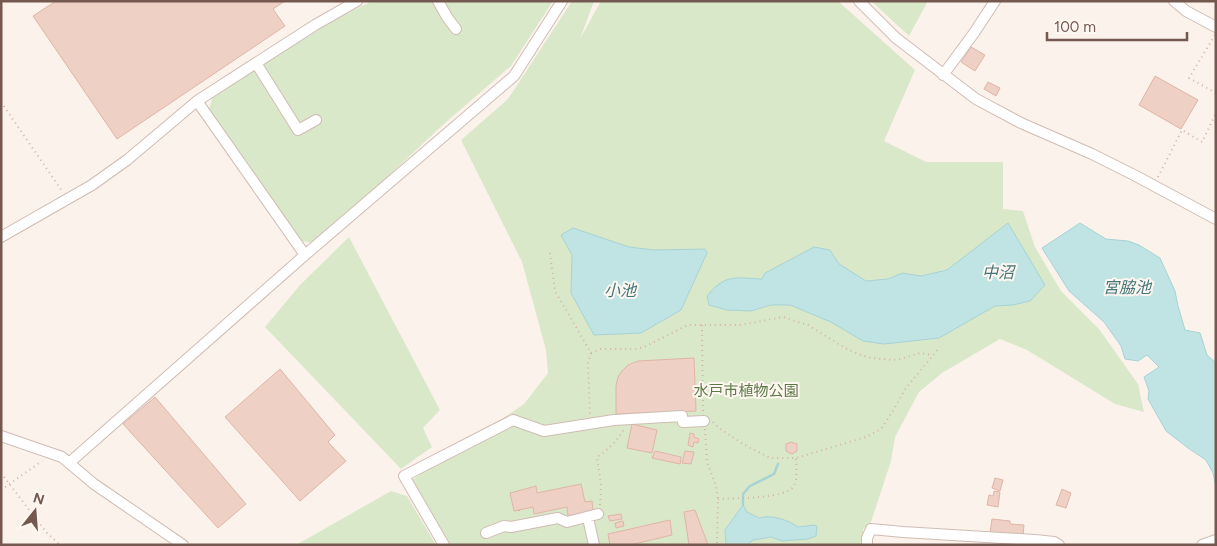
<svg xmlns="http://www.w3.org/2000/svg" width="1217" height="546" font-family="Figtree,'Noto Sans JP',sans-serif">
<rect width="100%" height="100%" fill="#fbf3eb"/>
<path fill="#dae8ca" d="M372,1H553L511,66L445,123L371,192L313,243L302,241L209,110L213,95L338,18Z
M572,1H594L580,39L601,1H838L915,70L884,141L926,162H1003V209L1023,211L1035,247L1061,291L1099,329L1138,384L1144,412L1115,404L1027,350L1000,339L942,373L919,392L895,437L891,461L871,522L863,529V545H451L412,480L524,404L548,373L546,350L522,262L461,140L508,99Z
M871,1H928L909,36Z
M349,237L440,410L423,428L432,447L401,469L265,327L300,285Z
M391,491L407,496L436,545H296Z"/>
<path fill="#c0e3e4" stroke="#a7d3d5" d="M1008,223L1045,285L1030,301L1013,305L995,306L939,338L884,344L863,341L831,322L790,305H771L751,311L727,310L709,305L707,296C726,273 736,278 762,279L765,273L814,247L830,250L839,264L866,281L888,279L902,273L921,276L947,270Z
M1080,223L1106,239L1128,241L1139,245L1160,258L1175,291L1178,306L1185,330L1200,333L1207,355L1216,363V487L1213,473L1206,460L1188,448L1166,431L1148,399L1149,391L1144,377L1159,367L1147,355L1138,361L1125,359L1121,346L1104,322L1069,291L1042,248Z
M573,228L629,247L654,250L705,249L707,253L681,310L641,333L594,335L571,293L572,255L561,235Z
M743,505L747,512L759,518C771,514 788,520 798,527L814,525L817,526L816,536L808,539L782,541L771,537L753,540L747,545H726L725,530Z"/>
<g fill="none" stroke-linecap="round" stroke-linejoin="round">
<path stroke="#a7d3d5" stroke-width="2.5" d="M743,505V494L750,486L774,474L778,464"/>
</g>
<path fill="#eed0c5" stroke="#e0b5a6" d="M56,1H285L273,9L285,26L117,139L33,16Z
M971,47L985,55L975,71L961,62Z
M1155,76L1198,100L1181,129L1139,105Z
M988,82L1000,88L996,96L984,89Z
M694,358L696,411L616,414V386L618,377L622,371L628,365L638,361Z
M280,369L335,435L328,442L346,461L300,501L225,417Z
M155,397L246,504L218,528L123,424Z
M632,424L657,430L652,453L627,448Z
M690,433L694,434V437L699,439L698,443L694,442L693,447L688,445Z
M791,442L797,444V451L792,454L786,451V444Z
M655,451L681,457L680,464L652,458Z
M685,451L694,452L691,464L682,463Z
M995,478L1003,480L1000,491L992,488Z
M581,484L585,502L592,501L593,511L568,516L567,507L534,514L533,507L514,511L510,493L536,486L537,493Z
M1062,489L1071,493L1066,508L1056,505Z
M994,491L1000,492L998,507L987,505L989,495L993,496Z
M695,510L708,545H689L684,512Z
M621,514L622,519L610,521L608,516Z
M992,519L1010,521V524L1024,525L1023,536L990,533Z
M670,520L672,535L630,545H610L608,534Z
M623,521L624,526L616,528L615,523Z"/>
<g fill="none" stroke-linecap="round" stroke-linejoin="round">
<defs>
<path id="minor" d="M438,1L447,17L456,29
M859,1L896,38L976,99L1021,123L1092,154L1134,175L1216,219
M1174,1L1186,11L1216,27
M256,63L298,130L316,120
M943,75L974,33L995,1
M197,101L305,255
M1,237L92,185L127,160L197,101L315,25L357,1
M1,436L62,457L94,484L183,545
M69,463L305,255L514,76L562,1
M588,518L594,545
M486,533L504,526L511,527L558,518L567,522L598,514
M444,545L404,476L513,420L544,431L614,420L682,416L683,422L704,421
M867,545V538L871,529L903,532L1035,540L1054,542L1059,545
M1202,545L1216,540"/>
</defs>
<use href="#minor" stroke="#cfbcb3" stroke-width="12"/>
<path stroke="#d4b3a7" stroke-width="2" stroke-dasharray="1 4" stroke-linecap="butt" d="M1215,35L1189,78L1216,93
M1,102L62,191
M1158,177L1182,130L1202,142L1216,113
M550,253L555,291L591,353L588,363L590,415
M702,325L703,412
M591,353L601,349H636L644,347L688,325H740L783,317L808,325L845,348L858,354L871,358L897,360L920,353L932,355
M713,422L719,428L743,444L770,458H796L866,437L881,429L891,414L906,388L940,347
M705,429L707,462L716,486L718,499L717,545
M1,473L46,532L60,545
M1,490L42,461
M718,499C733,498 786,499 794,486C798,478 796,466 796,458
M600,505L601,485L597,457C609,449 617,441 624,429
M519,510L520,515"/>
<use href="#minor" stroke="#fff" stroke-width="10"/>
</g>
<g text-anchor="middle" stroke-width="4" stroke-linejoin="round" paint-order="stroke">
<g font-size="15" fill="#5d7948" stroke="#fef7f1">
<text x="746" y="396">水戸市植物公園</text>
</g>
<g font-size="16" font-style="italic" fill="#447678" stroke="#fef7f1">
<text x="998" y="278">中沼</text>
<text x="1127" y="293">宮脇池</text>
<text x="620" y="296">小池</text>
</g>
</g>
<rect width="1217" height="546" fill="none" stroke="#75584f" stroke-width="5"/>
<g transform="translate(35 511) rotate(17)" stroke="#fef7f1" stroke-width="4" paint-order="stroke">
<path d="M0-4L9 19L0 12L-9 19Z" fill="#75584f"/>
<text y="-8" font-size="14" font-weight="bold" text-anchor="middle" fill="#75584f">N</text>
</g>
<path d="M1047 32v8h140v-8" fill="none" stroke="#75584f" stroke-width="2.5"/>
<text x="1054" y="32" font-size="15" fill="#75584f" stroke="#fef7f1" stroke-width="4" paint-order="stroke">100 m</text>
</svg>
